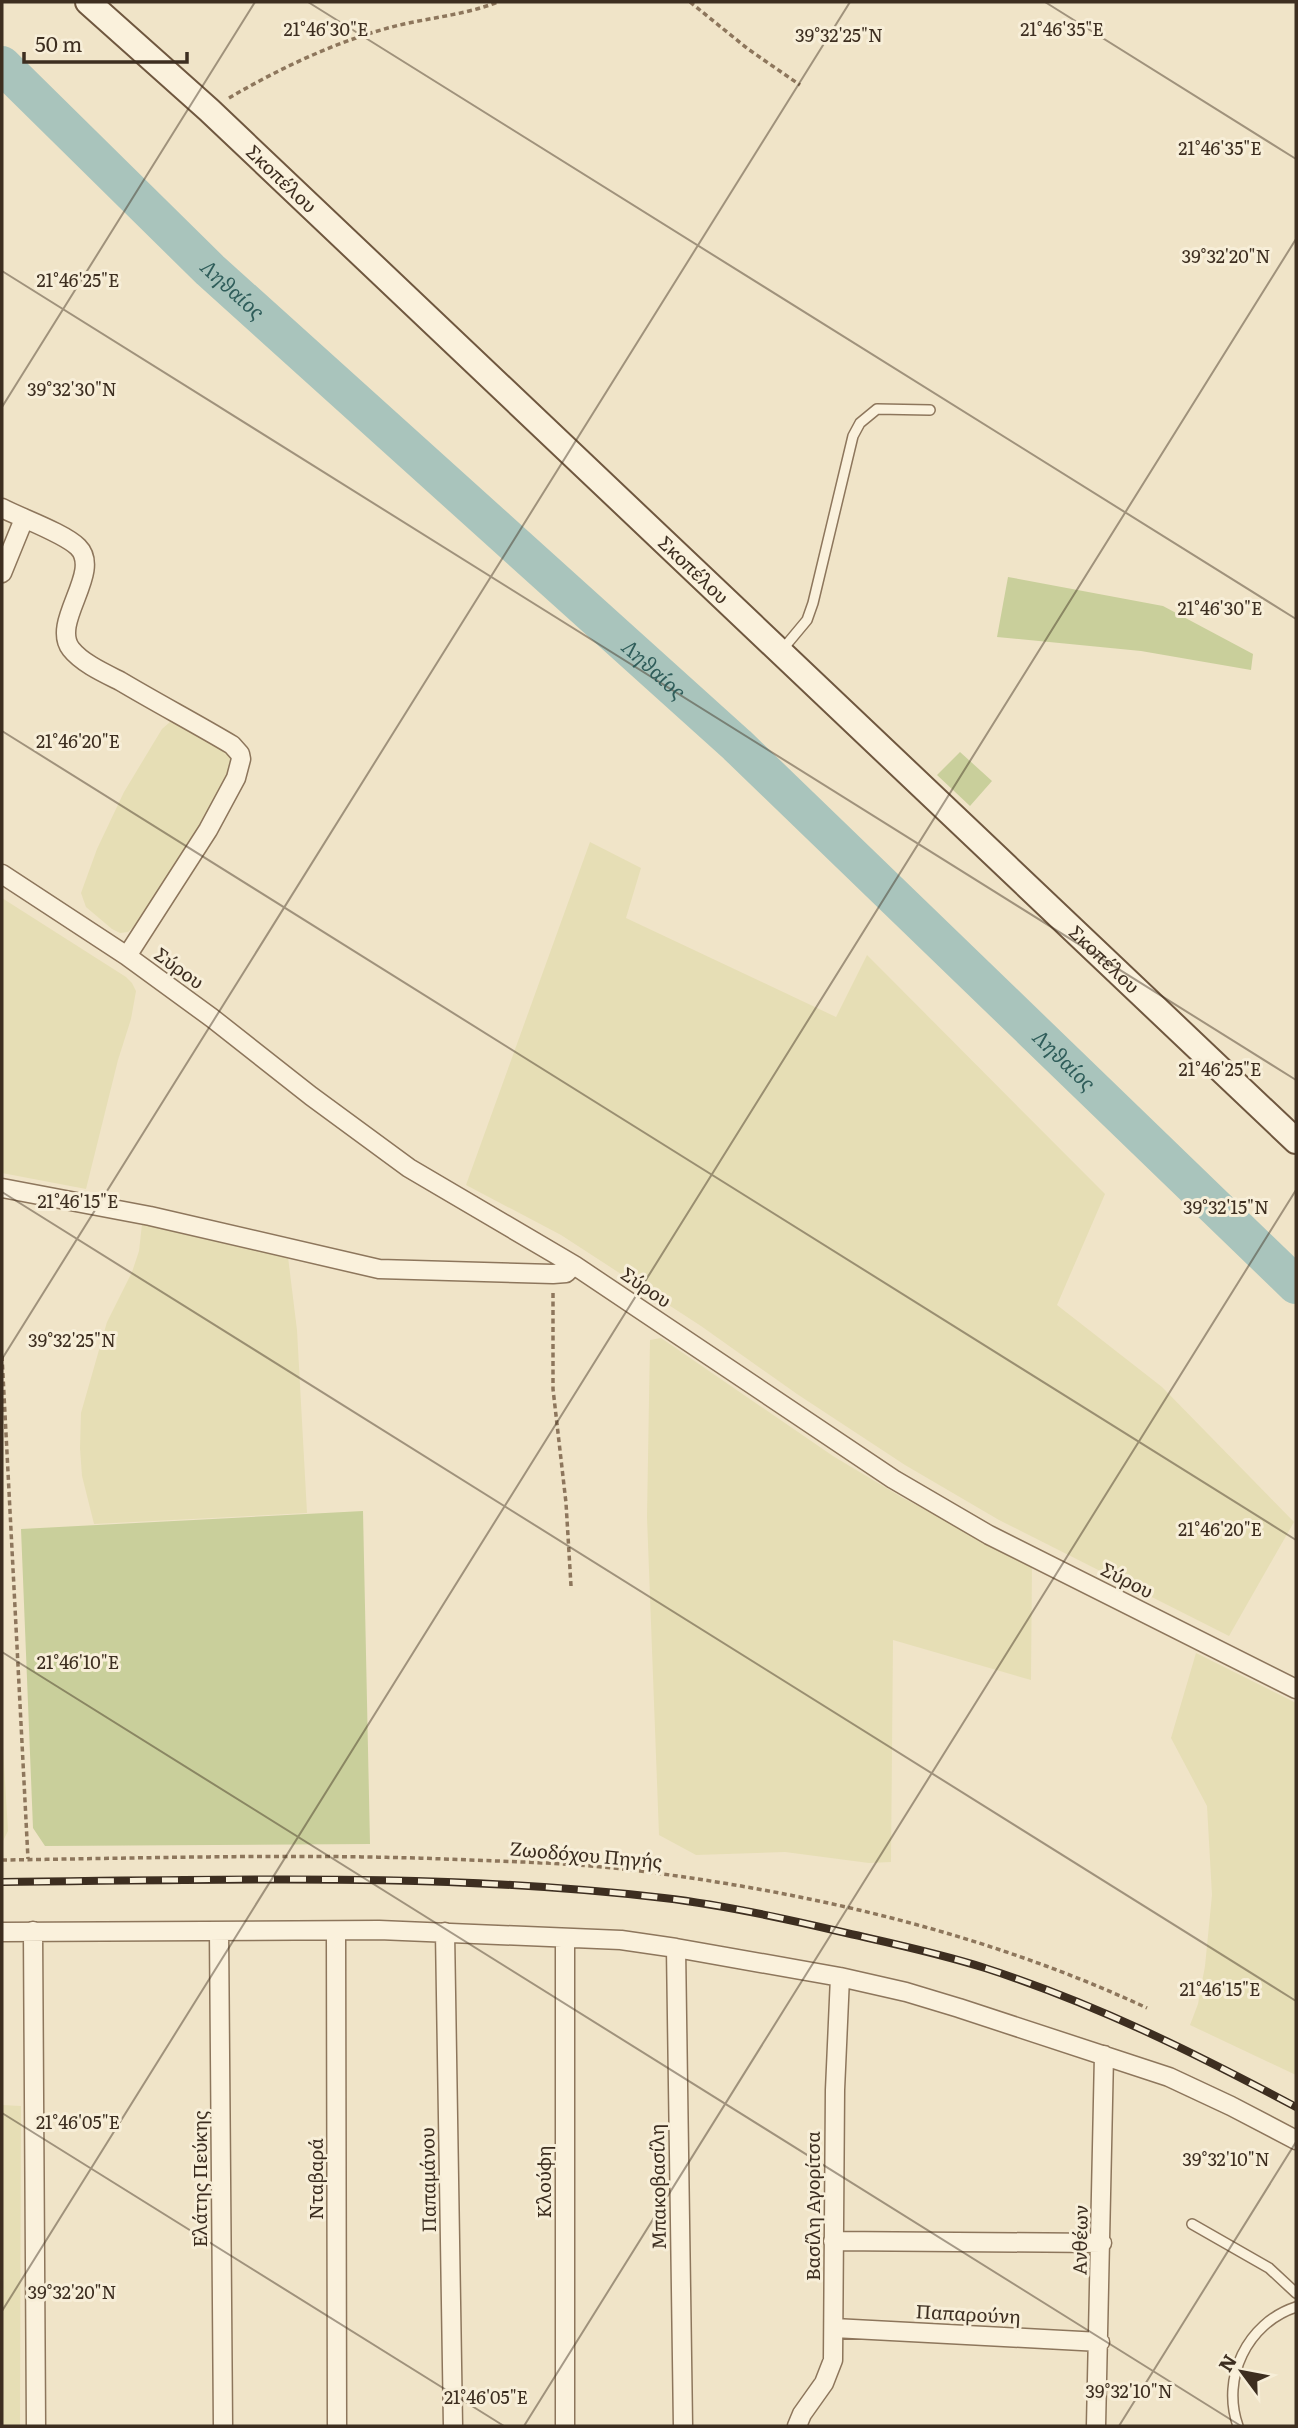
<svg xmlns="http://www.w3.org/2000/svg" width="1298" height="2428" font-family="Literata,serif">
<rect width="100%" height="100%" fill="#f0e4c8"/>
<path fill="#e6deb5" d="M170,722L204,736L226,750L234,764L229,777L141,919L128,932L120,933L112,929L86,907L81,893L97,849L124,792L162,729Z
M590,842L641,868L626,918L836,1017L867,955L1105,1194L1057,1305L1162,1387L1294,1522L1229,1636L999,1520L905,1465L797,1394L701,1326L561,1235L466,1185Z
M2,898L126,977L132,983L136,991L131,1019L118,1060L86,1189L2,1173Z
M142,1224L288,1257L297,1330L307,1513L94,1524L82,1476L80,1448L81,1413L107,1322L132,1272L139,1251Z
M661,1338L833,1456L903,1498L1032,1565L1031,1680L893,1640L891,1862L869,1863L785,1852L696,1855L659,1835L647,1517L650,1340Z
M1196,1653L1296,1703V2075L1190,2025L1198,2004L1205,1966L1212,1895L1207,1806L1171,1738Z
M2,1731L8,1831L2,1843Z
M2,2105L21,2106L20,2426H2Z"/>
<path fill="#c9cf9b" d="M1008,577L1163,606L1253,654L1251,670L1141,651L997,637Z
M960,752L992,781L970,806L937,775Z
M363,1511L370,1844L45,1846L33,1828L21,1529Z"/>
<g fill="none" stroke-linecap="round" stroke-linejoin="round">
<path stroke="#a9c4bc" stroke-width="38" id="s1" d="M2,65L210,270L737,745L1296,1285"/>
<defs>
<path id="lane" d="M782,650L807,620L813,603L853,436L860,423L877,409L930,410
M1192,2224L1269,2268L1296,2293
M1238,2426C1221,2378 1247,2323 1296,2307"/>
<path id="street" d="M2,508C21,518 64,533 78,547C103,572 50,622 71,649C82,663 104,673 120,681C157,703 195,723 232,745L240,754L241,759L236,778L208,830L127,956
M2,573L24,519
M2,874L127,956L212,1018L311,1096L409,1168L574,1265L893,1479L989,1535L1296,1689
M2,1188L150,1216L379,1269L553,1274L566,1273L574,1265
M33,1931L36,2426
M219,1931L223,2426
M2,1932L379,1930L621,1940L676,1948L840,1977L906,1992L959,2008L1169,2077L1231,2106L1296,2140
M336,1932L337,2426
M445,1932L453,2426
M676,1948L683,2426
M833,2241L1102,2243
M834,2328L1100,2342
M565,2426V1938
M797,2426L802,2414L824,2383L833,2360L835,2090L840,1977
M1096,2426L1104,2055"/>
<g id="secondary">
<path id="s2" d="M88,2L209,110L1296,1141"/>
</g>
</defs>
<use href="#lane" stroke="#8d765c" stroke-width="12"/>
<use href="#street" stroke="#8d765c" stroke-width="21"/>
<use href="#secondary" stroke="#6f573f" stroke-width="28"/>
<path stroke="#8d765c" stroke-width="3.5" stroke-dasharray="5 3.5" stroke-linecap="butt" d="M690,2L748,49L800,85
M229,98C282,67 343,38 404,24C436,17 467,14 498,2
M553,1293V1389L566,1503L571,1586
M2,1356L28,1859
M2,1860C158,1858 314,1853 470,1860C527,1862 584,1864 640,1871C814,1893 988,1934 1147,2008"/>
<use href="#lane" stroke="#faf1dc" stroke-width="9"/>
<use href="#street" stroke="#faf1dc" stroke-width="18"/>
<use href="#secondary" stroke="#faf1dc" stroke-width="24"/>
<defs>
<path id="rail" d="M2,1882C222,1880 445,1872 664,1898C724,1905 783,1918 842,1932C890,1943 938,1953 985,1968C1094,2003 1195,2053 1296,2107"/>
</defs>
<use href="#rail" stroke="#3d2e20" stroke-width="8"/>
<use href="#rail" stroke="#f7eed8" stroke-width="5" stroke-dasharray="16" stroke-linecap="butt"/>
</g>
<path fill="none" stroke="#3d2e20" stroke-width="2" stroke-opacity="0.45" d="M308,2L1296,619M1045,2L1296,159M2,271L1296,1080M2,407L255,2M2,731L1296,1540M2,1192L1296,2001M2,1359L850,2M2,1652L1241,2426M2,2113L504,2426M2,2311L1296,239M524,2426L1296,1190M1119,2426L1296,2142"/>
<g text-anchor="middle" stroke-width="6" stroke-linejoin="round" paint-order="stroke">
<g font-size="19" fill="#3d2e20" stroke="#f7eed8">
<text dy="7" stroke="none"><textPath href="#s2" startOffset="262">Σκοπέλου</textPath></text>
<text dy="7" stroke="none"><textPath href="#s2" startOffset="830">Σκοπέλου</textPath></text>
<text dy="7" stroke="none"><textPath href="#s2" startOffset="1396">Σκοπέλου</textPath></text>
<text transform="translate(179 968) rotate(36)" y="7">Σύρου</text>
<text transform="translate(646 1287) rotate(34)" y="7">Σύρου</text>
<text transform="translate(1127 1580) rotate(27)" y="7">Σύρου</text>
<text transform="translate(586 1855) rotate(5)" y="7">Ζωοδόχου Πηγής</text>
<text transform="translate(200 2179) rotate(-90)" y="7">Ελάτης Πεύκης</text>
<text transform="translate(316 2179) rotate(-90)" y="7">Νταβαρά</text>
<text transform="translate(428 2180) rotate(-91)" y="7">Παπαμάνου</text>
<text transform="translate(544 2182) rotate(-90)" y="7">Κλούφη</text>
<text transform="translate(658 2187) rotate(-91)" y="7">Μπακοβασίλη</text>
<text transform="translate(813 2206) rotate(-90)" y="7">Βασίλη Αγορίτσα</text>
<text transform="translate(1080 2240) rotate(-89)" y="7">Ανθέων</text>
<text transform="translate(968 2314) rotate(3)" y="7">Παπαρούνη</text>
</g>
<g font-size="21" font-style="italic" fill="#2f5d5a" stroke="#f7eed8">
<text dy="7" stroke="none"><textPath href="#s1" startOffset="322">Ληθαίος</textPath></text>
<text dy="7" stroke="none"><textPath href="#s1" startOffset="889">Ληθαίος</textPath></text>
<text dy="7" stroke="none"><textPath href="#s1" startOffset="1456">Ληθαίος</textPath></text>
</g>
</g>
<g font-size="18" text-anchor="middle" fill="#3d2e20" stroke="#f7eed8" stroke-width="6" stroke-linejoin="round" paint-order="stroke">
<text x="326" y="36">21°46'30"E</text>
<text x="1062" y="36">21°46'35"E</text>
<text x="839" y="42">39°32'25"N</text>
<text x="1220" y="155">21°46'35"E</text>
<text x="1226" y="263">39°32'20"N</text>
<text x="78" y="287">21°46'25"E</text>
<text x="72" y="396">39°32'30"N</text>
<text x="1220" y="615">21°46'30"E</text>
<text x="78" y="748">21°46'20"E</text>
<text x="1220" y="1076">21°46'25"E</text>
<text x="78" y="1208">21°46'15"E</text>
<text x="1226" y="1214">39°32'15"N</text>
<text x="72" y="1347">39°32'25"N</text>
<text x="1220" y="1536">21°46'20"E</text>
<text x="78" y="1669">21°46'10"E</text>
<text x="1220" y="1996">21°46'15"E</text>
<text x="78" y="2129">21°46'05"E</text>
<text x="1226" y="2166">39°32'10"N</text>
<text x="72" y="2299">39°32'20"N</text>
<text x="1129" y="2398">39°32'10"N</text>
<text x="486" y="2404">21°46'05"E</text>
</g>
<rect width="1298" height="2428" fill="none" stroke="#3d2e20" stroke-width="7"/>
<g transform="translate(1242 2372) rotate(302)" stroke="#f7eed8" stroke-width="5" paint-order="stroke">
<path d="M0-5L12 26L0 18L-12 26Z" fill="#3d2e20"/>
<text y="-10" font-size="19" font-weight="bold" text-anchor="middle" fill="#3d2e20">N</text>
</g>
<path d="M24 52v10h163v-10" fill="none" stroke="#3d2e20" stroke-width="3.5"/>
<text x="35" y="52" font-size="21" fill="#3d2e20" stroke="#f7eed8" stroke-width="5" paint-order="stroke">50 m</text>
</svg>
